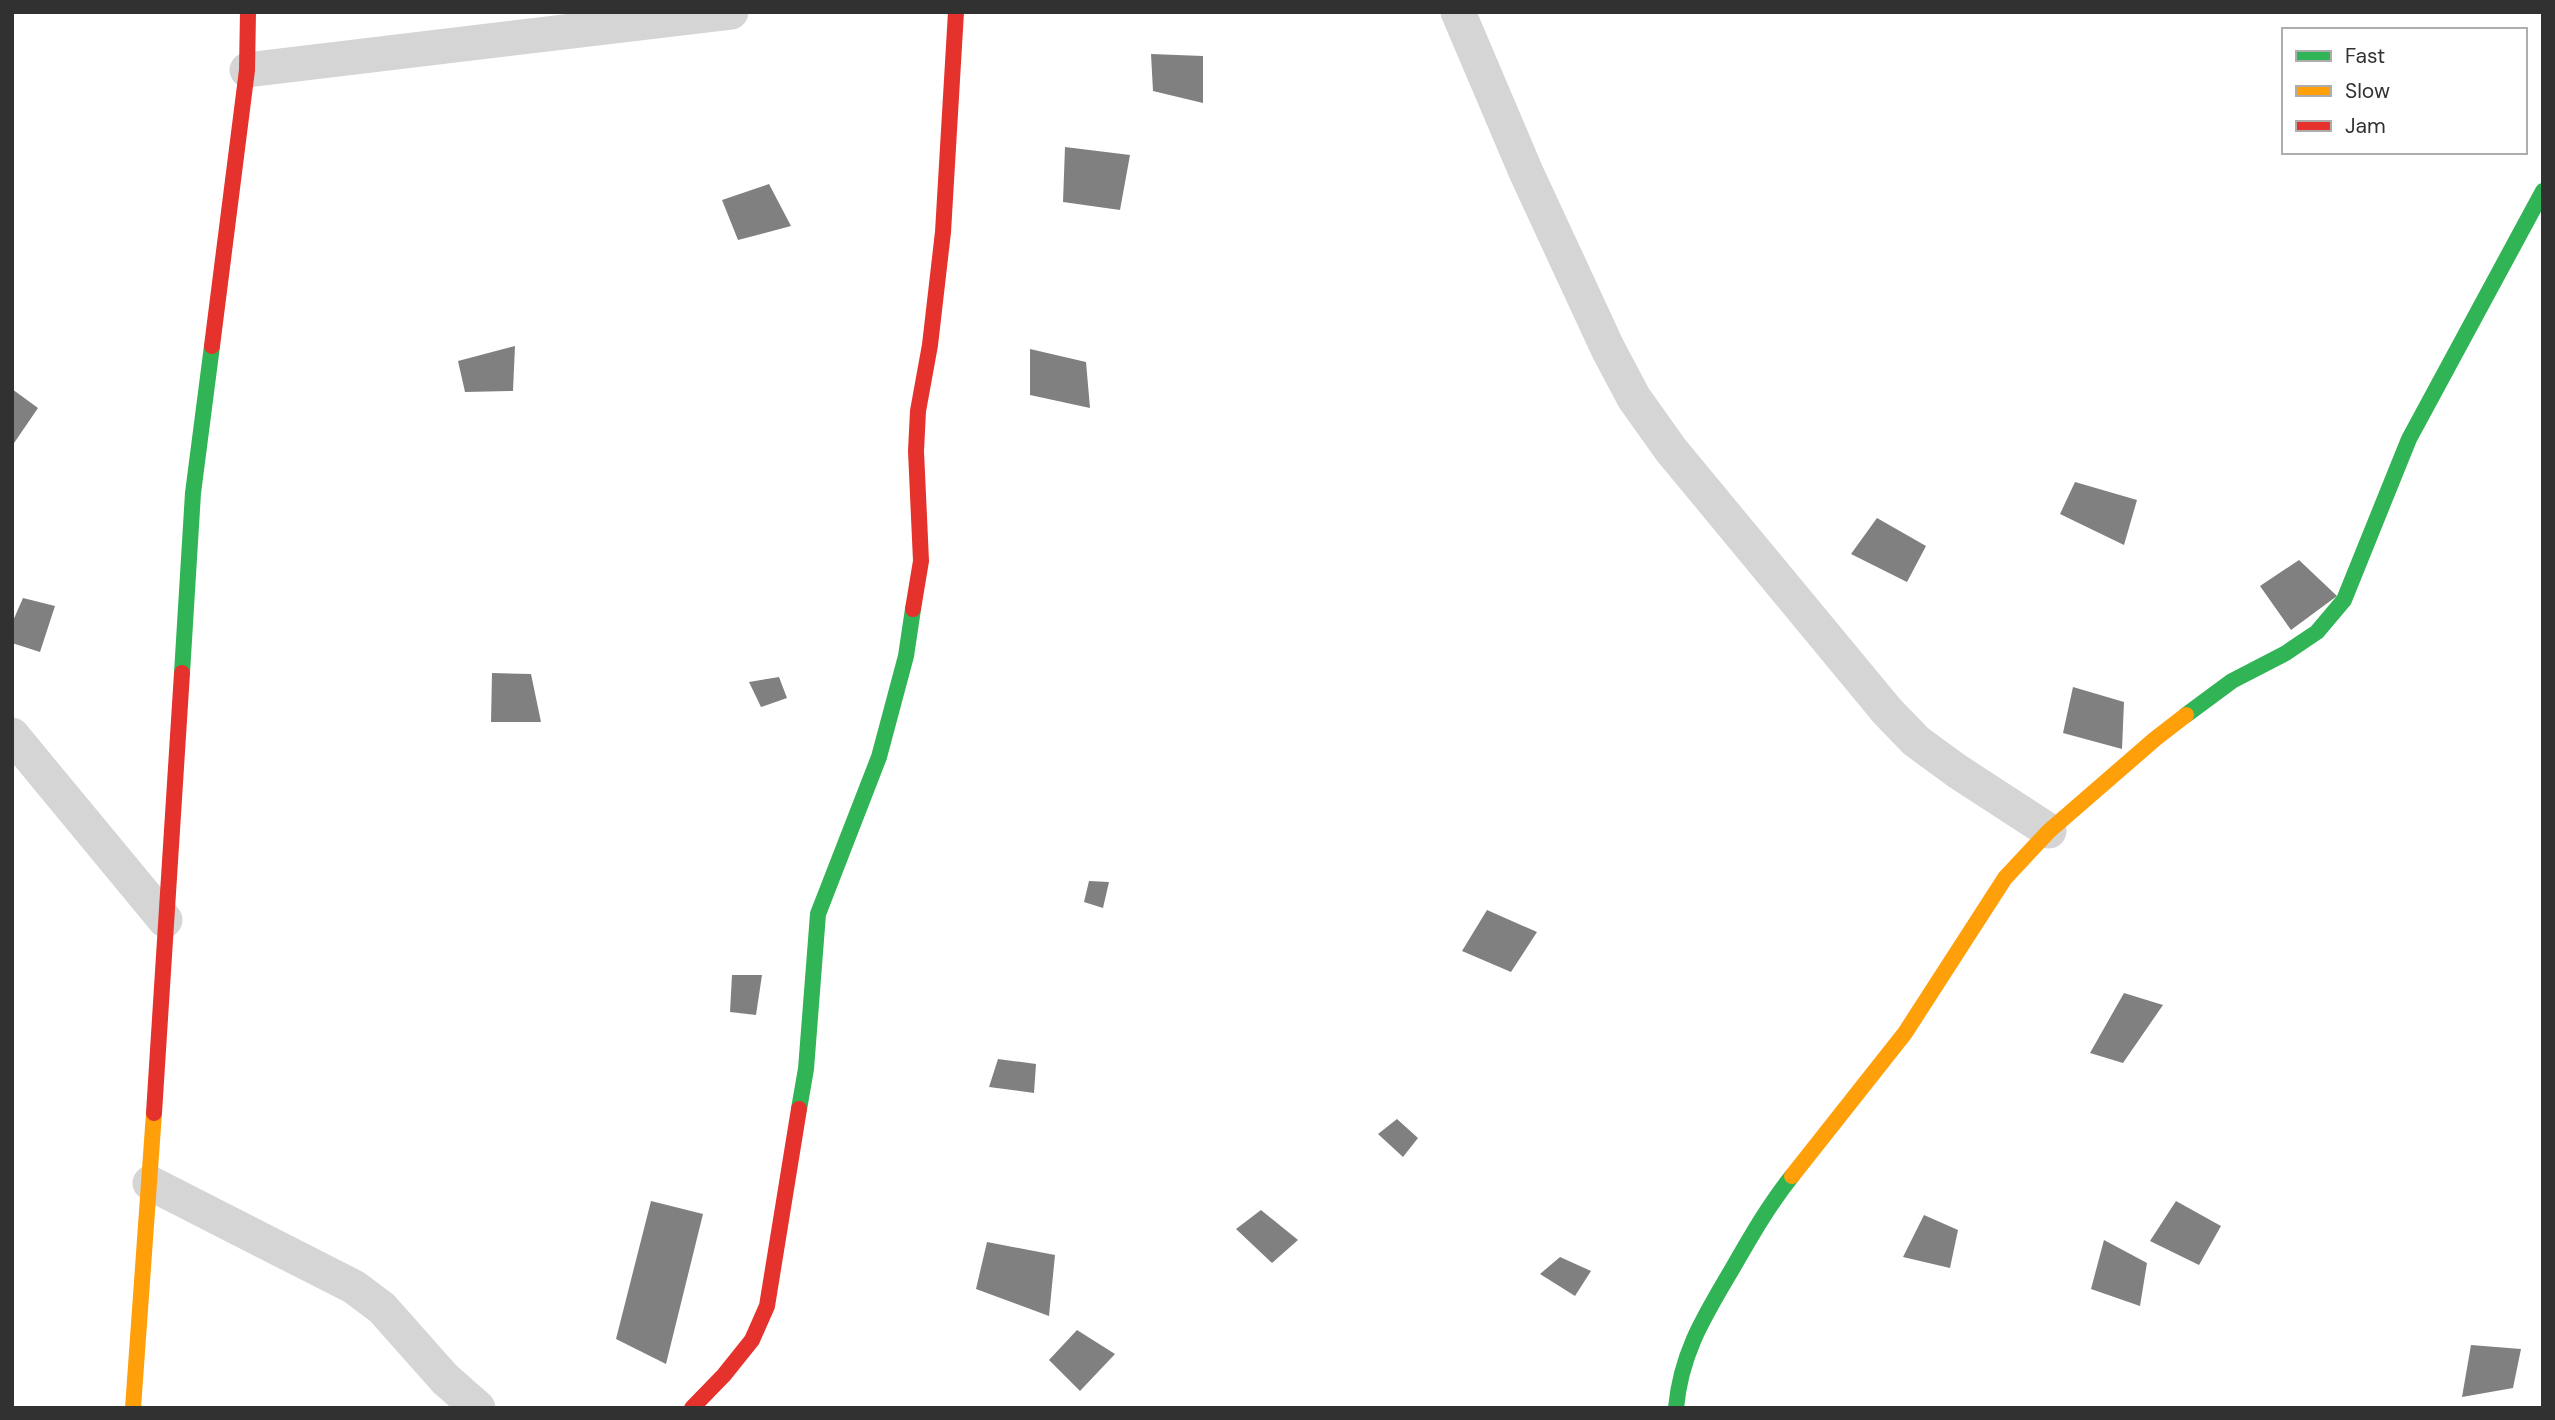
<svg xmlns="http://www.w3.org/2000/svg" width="2555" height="1420" font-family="'DM Sans',sans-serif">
<rect width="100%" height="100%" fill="#fff"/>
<path fill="#808080" d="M1151,54L1203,56V103L1153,91Z
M1065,147L1130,155L1120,210L1063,202Z
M769,184L791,226L738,240L722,200Z
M515,346L513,391L465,392L458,361Z
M1030,349L1086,362L1090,408L1030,395Z
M12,389L38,408L12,446Z
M2075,482L2137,500L2124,545L2060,514Z
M1877,518L1926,546L1907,582L1851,554Z
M2299,560L2337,596L2291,630L2260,586Z
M23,598L55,606L40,652L12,643V623Z
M492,673L531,674L541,722H491Z
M779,677L787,698L761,707L749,682Z
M2073,687L2124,702L2122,749L2063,733Z
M1089,881L1109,882L1103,908L1084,902Z
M1487,910L1537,932L1511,972L1462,951Z
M732,975H762L756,1015L730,1012Z
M2124,993L2163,1005L2123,1063L2090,1053Z
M998,1059L1036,1064L1034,1093L989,1087Z
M1397,1119L1418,1138L1403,1157L1378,1134Z
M651,1201L703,1214L666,1364L616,1339Z
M2176,1201L2221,1226L2199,1265L2150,1241Z
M1261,1210L1298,1240L1272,1263L1236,1229Z
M1924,1215L1958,1230L1950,1268L1903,1257Z
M2104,1240L2147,1263L2140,1306L2091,1289Z
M987,1242L1055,1255L1049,1316L976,1289Z
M1560,1257L1591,1271L1575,1296L1540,1274Z
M1077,1330L1115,1354L1080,1391L1049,1360Z
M2471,1345L2521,1349L2513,1388L2462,1397Z"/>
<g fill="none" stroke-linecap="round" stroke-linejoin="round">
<path stroke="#d5d5d5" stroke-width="35" d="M1458,12L1526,172L1608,349L1634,398L1671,450L1887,711L1916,741L1957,771L2049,831
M247,70L731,12
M12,735L165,920
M150,1183L354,1287L382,1308L445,1379L478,1408"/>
<path stroke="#30b455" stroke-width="16" d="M182,673L193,493L212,346
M2186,715L2232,681L2286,653L2317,632L2344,600L2409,439L2543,191
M799,1109L806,1069L818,914L879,757L906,656L913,609
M1676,1408C1681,1353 1704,1317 1731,1271C1750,1238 1768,1206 1792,1176"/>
<path stroke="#ff9f0a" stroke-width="16" d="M1792,1176L1905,1033L2005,878L2049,831L2155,739L2186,715
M133,1408L154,1113"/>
<path stroke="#e5322d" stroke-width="16" d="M212,346L247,70L248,12
M913,609L921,561L916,451L918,411L930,345L943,232L956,12
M154,1113L182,673
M692,1408L724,1375L752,1340L767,1306L799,1109"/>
</g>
<rect width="2555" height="1420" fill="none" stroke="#313131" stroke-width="28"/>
<rect x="2282" y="28" width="245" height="126" fill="#ffffff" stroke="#adadad" stroke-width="2"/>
<rect x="2296" y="51" width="35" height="10" fill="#30b455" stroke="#adadad" stroke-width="2"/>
<text x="2345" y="63" font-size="21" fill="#313131">Fast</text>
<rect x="2296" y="86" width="35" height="10" fill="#ff9f0a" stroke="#adadad" stroke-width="2"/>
<text x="2345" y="98" font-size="21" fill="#313131">Slow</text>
<rect x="2296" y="121" width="35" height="10" fill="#e5322d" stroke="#adadad" stroke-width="2"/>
<text x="2345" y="133" font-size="21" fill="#313131">Jam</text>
</svg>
